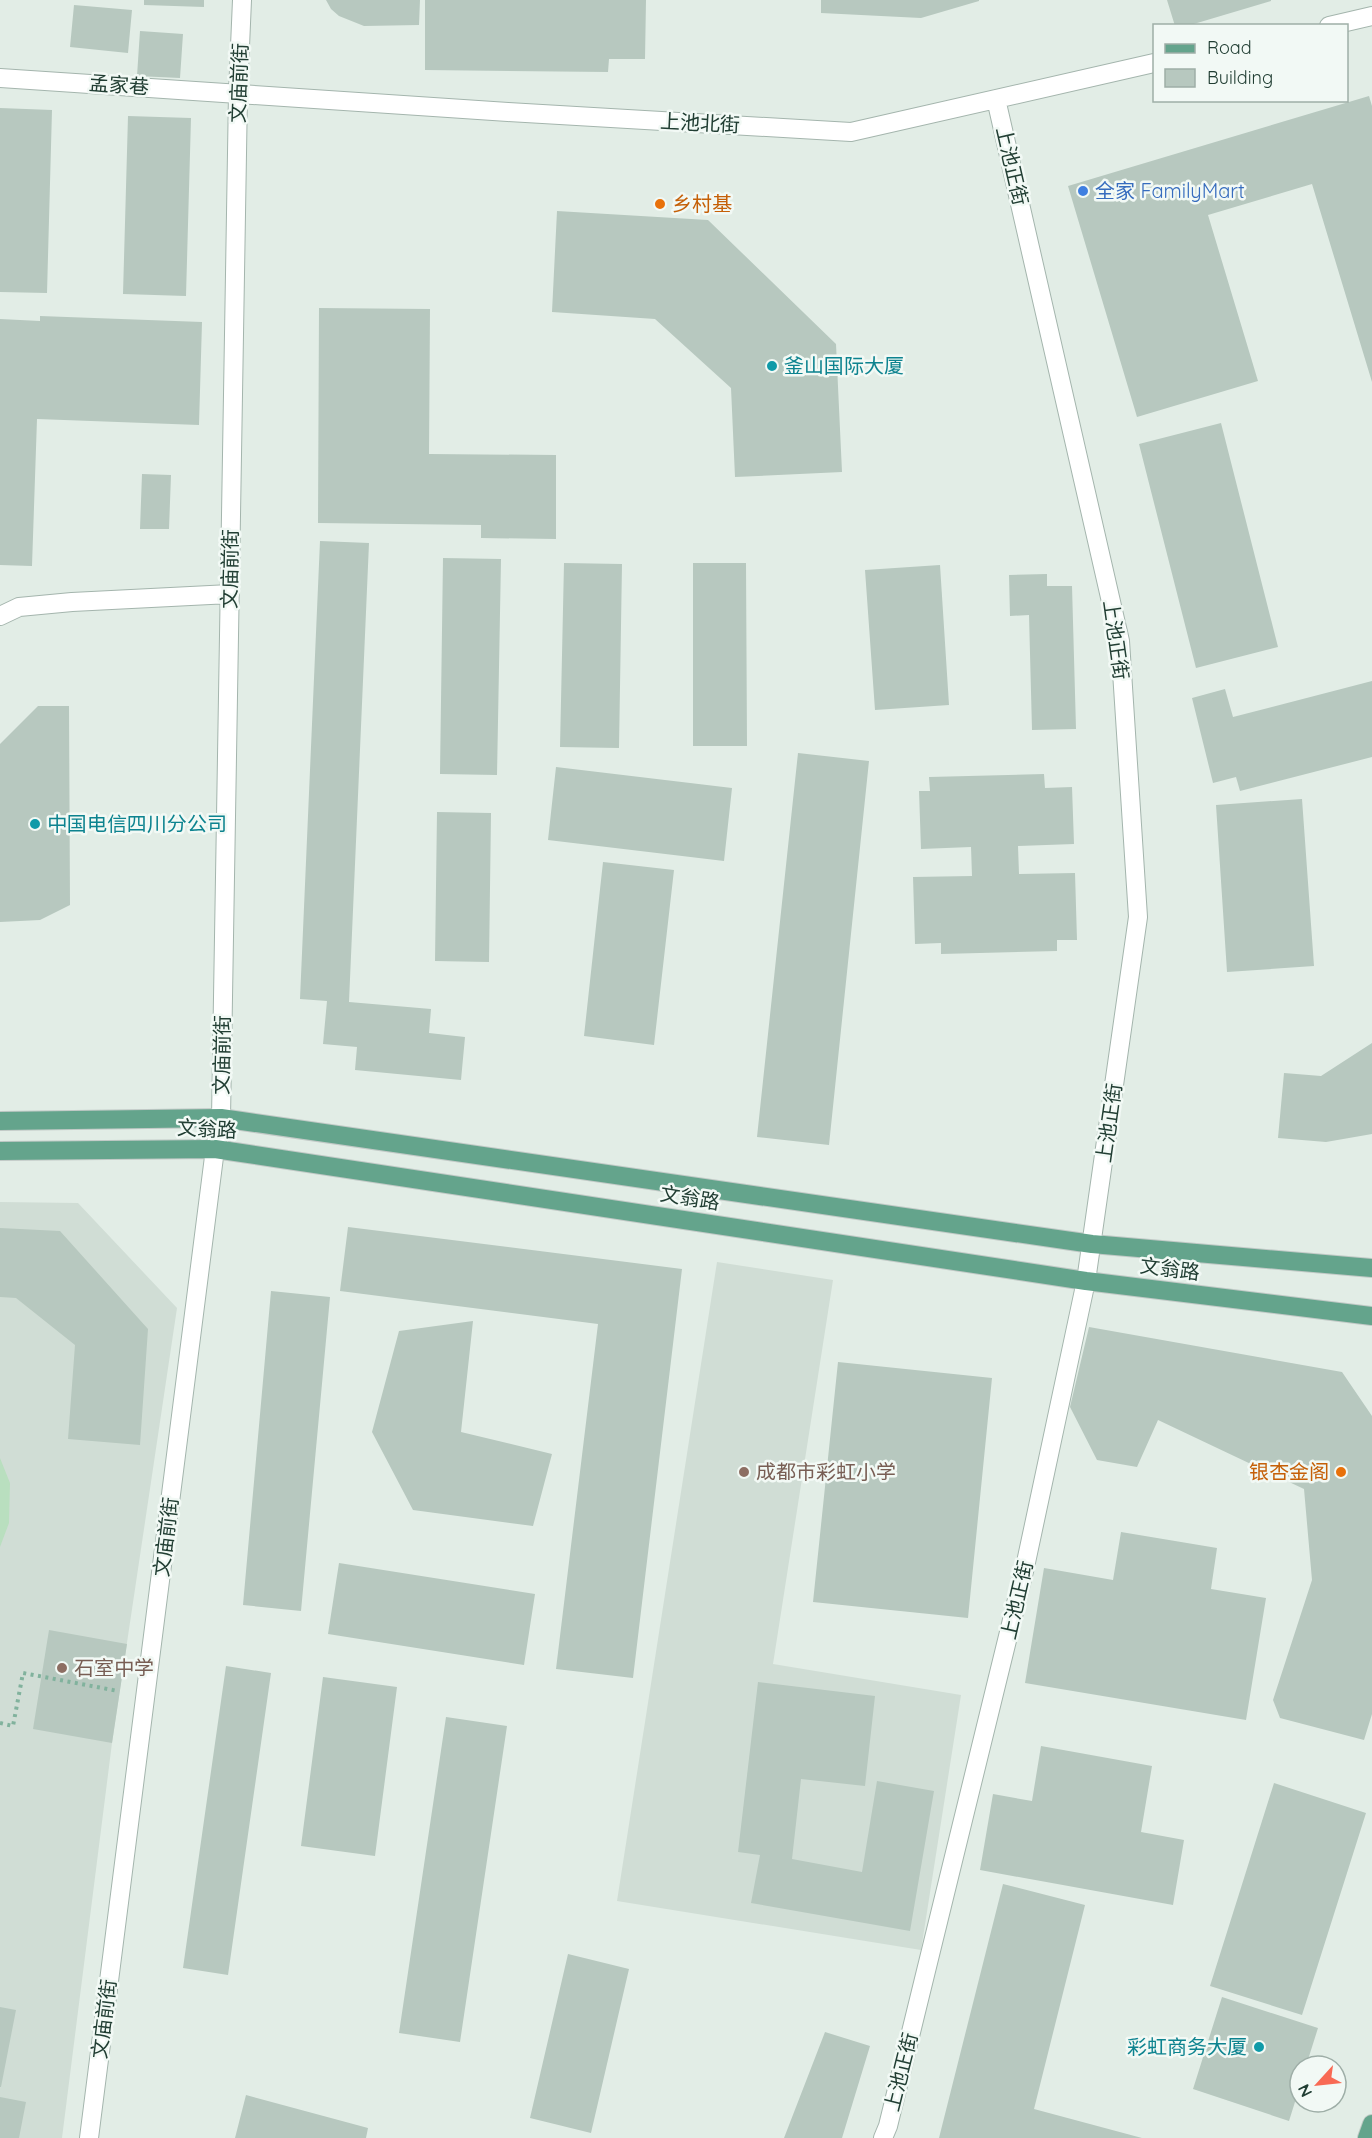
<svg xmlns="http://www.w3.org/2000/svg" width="1372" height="2138" font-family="Quicksand,'Noto Sans SC',sans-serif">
<rect width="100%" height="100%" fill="#e2ede6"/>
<path fill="#d0ddd5" d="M0,1202L78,1203L177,1308L112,1743L62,2138H0Z
M717,1262L833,1280L773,1664L961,1695L921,1950L617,1901Z"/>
<path fill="#b9dfbf" d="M0,1458L10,1483L9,1523L0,1547Z"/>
<path fill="#b7c8bf" d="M144,0H204V7L144,5Z
M326,0H420L419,25L364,26L339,16L331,9Z
M425,0H646L645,59H609L608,72L425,70Z
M821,0H979V1L921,18L821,13Z
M1167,0H1271V1L1187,26H1175Z
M74,5L132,10L128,53L70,47Z
M140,31L183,34L180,78L137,76Z
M1369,96L1372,106V382L1312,184L1208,215L1258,381L1137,417L1068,186Z
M0,108L52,110L47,293L0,292Z
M128,116L191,118L186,296L123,294Z
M557,211L708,220L836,344L842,472L735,477L731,388L655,319L552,312Z
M319,308L430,309L429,454L556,455V539L481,538V525L318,523Z
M40,316L202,322L199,425L37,419L32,566L0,565V319L40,321Z
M1221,423L1278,647L1196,668L1139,444Z
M142,474L171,475L169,529H140Z
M320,541L369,543L349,1002L431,1009L429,1033L465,1037L461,1080L355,1070L357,1047L323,1044L327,1001L300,999Z
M443,558L501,559L497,775L440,774Z
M564,563L622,564L619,748L560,747Z
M693,563H746L747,746H693Z
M940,565L949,705L875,710L865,570Z
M1047,574V586H1072L1076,729L1032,730L1029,615L1010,616L1009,575Z
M1372,681V757L1240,791L1236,777L1213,783L1192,698L1225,689L1233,717Z
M38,706H69L70,905L40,920L0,922V744Z
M798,753L869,761L829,1145L757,1137Z
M556,767L732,788L724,861L548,840Z
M1044,774L1045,788L1072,787L1074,844L1018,846L1019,874L1075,873L1077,940H1057V951L941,954V943L915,944L913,877L972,876L971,847L921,849L919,791H930L929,777Z
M1302,799L1314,966L1227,972L1216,805Z
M437,812L491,813L489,962L435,961Z
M603,862L674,870L654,1045L584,1036Z
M1372,1043V1134L1326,1142L1278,1138L1284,1073L1321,1076Z
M348,1227L682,1269L633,1678L556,1669L598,1324L340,1291Z
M0,1228L60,1231L148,1329L140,1445L68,1439L75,1345L16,1298L0,1297Z
M271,1291L330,1297L301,1611L243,1605Z
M473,1321L461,1432L552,1454L533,1526L413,1510L372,1432L399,1331Z
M1089,1327L1342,1372L1372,1416V1714L1364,1740L1280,1718L1273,1700L1312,1580L1304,1489L1158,1420L1137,1467L1097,1460L1070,1407Z
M838,1362L992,1378L968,1618L813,1602Z
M1121,1532L1217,1548L1211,1589L1266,1598L1246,1720L1025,1683L1044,1568L1113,1580Z
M339,1563L535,1594L524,1665L328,1634Z
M49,1630L127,1644L112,1743L33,1729Z
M226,1666L271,1673L228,1975L183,1968Z
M323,1677L397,1687L375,1856L301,1846Z
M758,1682L875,1696L865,1786L801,1779L792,1859L862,1872L877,1781L934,1791L910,1931L751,1903L760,1855L738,1852Z
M446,1717L507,1726L460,2042L399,2033Z
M1041,1746L1152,1766L1141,1832L1184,1840L1173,1905L980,1870L993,1794L1032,1801Z
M1274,1783L1366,1813L1302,2015L1210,1986Z
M1003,1884L1085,1905L1034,2109L1142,2138H939Z
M568,1954L629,1969L591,2133L530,2118Z
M1222,1997L1318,2028L1306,2066H1300V2086L1289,2121L1193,2089Z
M0,2007L16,2010L1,2087H0Z
M825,2032L870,2046L842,2138H784Z
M246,2095L368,2128L366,2138H235Z
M0,2097L26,2102L19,2138H0Z"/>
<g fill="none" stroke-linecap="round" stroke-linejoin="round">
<defs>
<path id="minor" d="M1329,26L1372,16
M0,78L508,112L851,132L1154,63
M0,616L19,607L72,602L230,594
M89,2138L215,1149L221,1118L238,93L242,0
M883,2138L888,2126L1025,1567L1086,1281L1138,917L1120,641L996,99"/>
<path id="major" d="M0,1121L221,1118L1092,1244L1372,1268
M0,1151L215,1149L1086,1281L1372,1316
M1367,2138L1372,2124"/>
</defs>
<use href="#minor" stroke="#a4b5ad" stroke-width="20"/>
<use href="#major" stroke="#c1c9c6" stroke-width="20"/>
<path stroke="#81b29d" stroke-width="4" stroke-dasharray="3 4.5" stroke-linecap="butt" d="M0,1723L13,1726L23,1673L118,1691"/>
<use href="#minor" stroke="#fff" stroke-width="18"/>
<use href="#major" stroke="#64a48c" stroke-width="18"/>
</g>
<circle fill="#3f7fe0" stroke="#f2f9f5" stroke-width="2" cx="1083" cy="191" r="6"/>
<g fill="#e8710a" stroke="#f2f9f5" stroke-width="2">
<circle cx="660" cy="204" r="6"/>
<circle cx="1341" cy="1472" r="6"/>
</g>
<g fill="#0f9aa8" stroke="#f2f9f5" stroke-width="2">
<circle cx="772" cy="366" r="6"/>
<circle cx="35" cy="824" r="6"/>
<circle cx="1259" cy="2047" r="6"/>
</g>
<g fill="#8d6e63" stroke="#f2f9f5" stroke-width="2">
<circle cx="744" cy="1472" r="6"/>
<circle cx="62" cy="1668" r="6"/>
</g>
<g text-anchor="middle" stroke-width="5" stroke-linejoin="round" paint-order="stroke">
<g font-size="20" fill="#213e33" stroke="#f2f9f5">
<text transform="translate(239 83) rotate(-88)" y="7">文庙前街</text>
<text transform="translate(119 85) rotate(4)" y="7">孟家巷</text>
<text transform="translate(700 123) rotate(3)" y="7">上池北街</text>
<text transform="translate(1012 166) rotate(77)" y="7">上池正街</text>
<text transform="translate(230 569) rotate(-89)" y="7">文庙前街</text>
<text transform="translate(1116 640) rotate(82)" y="7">上池正街</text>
<text transform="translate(222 1055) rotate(-89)" y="7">文庙前街</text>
<text transform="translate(1109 1123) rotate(-82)" y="7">上池正街</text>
<text transform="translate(207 1129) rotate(3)" y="7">文翁路</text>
<text transform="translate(690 1198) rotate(9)" y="7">文翁路</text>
<text transform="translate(1170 1269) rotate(7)" y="7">文翁路</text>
<text transform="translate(166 1537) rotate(-83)" y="7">文庙前街</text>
<text transform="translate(1017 1600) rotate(-77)" y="7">上池正街</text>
<text transform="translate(104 2019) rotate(-83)" y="7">文庙前街</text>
<text transform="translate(901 2072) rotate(-76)" y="7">上池正街</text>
</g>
<g font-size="20" fill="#366cbe" stroke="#f2f9f5" text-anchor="start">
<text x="1095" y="198">全家 FamilyMart</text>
</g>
<g font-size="20" fill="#c56008" stroke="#f2f9f5" text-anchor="start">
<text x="672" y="211">乡村基</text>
<text x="1329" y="1479" text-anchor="end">银杏金阁</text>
</g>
<g font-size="20" fill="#0d838f" stroke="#f2f9f5" text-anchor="start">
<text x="784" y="373">釜山国际大厦</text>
<text x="47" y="831">中国电信四川分公司</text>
<text x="1247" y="2054" text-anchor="end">彩虹商务大厦</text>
</g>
<g font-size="20" fill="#785e54" stroke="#f2f9f5" text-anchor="start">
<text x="756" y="1479">成都市彩虹小学</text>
<text x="74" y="1675">石室中学</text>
</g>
</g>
<rect x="1153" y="24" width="195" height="78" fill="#f2f9f5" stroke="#9eaea7" stroke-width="1.5"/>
<rect x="1165" y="44" width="30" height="9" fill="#64a48c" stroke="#9eaea7" stroke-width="1.5"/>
<text x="1207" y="54" font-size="18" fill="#213e33">Road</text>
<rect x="1165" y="69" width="30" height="18" fill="#b7c8bf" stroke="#9eaea7" stroke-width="1.5"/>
<text x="1207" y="84" font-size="18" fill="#213e33">Building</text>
<g transform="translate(1318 2084) rotate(243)"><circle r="28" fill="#f2f9f5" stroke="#9eaea7" stroke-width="1.5"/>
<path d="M0-4.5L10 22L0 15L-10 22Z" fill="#f86a54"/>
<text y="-9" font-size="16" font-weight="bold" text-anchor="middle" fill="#213e33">N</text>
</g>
</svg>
